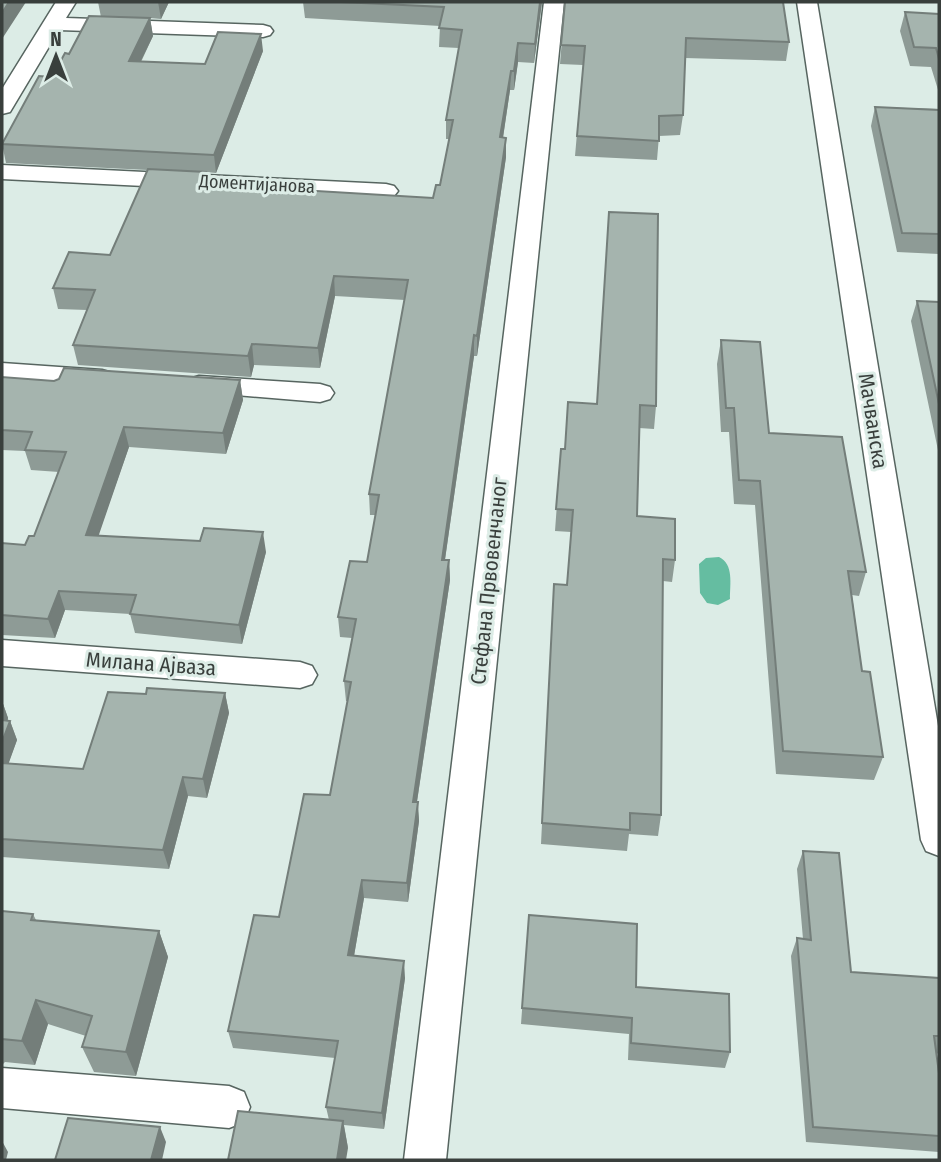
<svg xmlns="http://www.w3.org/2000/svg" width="941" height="1162" font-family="'Fira Sans Condensed',sans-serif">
<rect width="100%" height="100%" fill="#dcece6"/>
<path fill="#65bda1" d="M719,557C734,564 730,584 730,599L718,605L707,603L700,593L699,564L706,558Z"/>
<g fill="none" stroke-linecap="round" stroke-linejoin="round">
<defs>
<path id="street" d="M56,2H76L66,18L263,25L270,27L273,31L270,35L263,37L59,30L13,107L10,112L2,114V89Z
M544,2H564L446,1160H404Z
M797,2H817L939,732V856L926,851L921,840Z
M2,165L386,184L394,186L398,191L394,196L386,198L2,179Z
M2,363L102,370L112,373L116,379L112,385L102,388L2,381Z
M199,376L320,384L330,387L334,393L330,399L320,402L189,391L185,385L189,379Z
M2,640L300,662L312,666L317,675L312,684L300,688L2,666Z
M2,1068L229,1086L244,1092L250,1107L244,1122L229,1128L2,1108Z"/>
</defs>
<use href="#street" stroke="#576560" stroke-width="3"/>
<use href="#street" fill="#fff" fill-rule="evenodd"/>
</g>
<path fill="#8e9b96" d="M98,2H169L161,19L150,18L153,36L141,62L205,64L263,51L216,173L206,172L208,184L433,198L440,185L449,139H446V120L459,48L439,47L440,26L305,18L303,2H542L534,63L518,62L514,90H510L503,138H506V157L477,356H474L445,560H449L450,580L417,802L419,821L408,902L364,898L354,956L405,978L384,1129L344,1125L348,1148L329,1120L326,1107L335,1058L233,1048L228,1031L279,917L330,795L348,701H346L344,681L352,638L340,637L338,617L367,562L376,515H370L369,494L405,300L335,296L320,368L254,365L251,377L78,365L73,345L87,310L58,309L53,288L110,255L148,170L6,163L2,144L69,54L101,17Z
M565,2L789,42L786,61L685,58L683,115L680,135L659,136L657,160L575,156L583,65L560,64Z
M905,12L939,14V93L931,67L910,66L900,31Z
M875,107L939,109V254L897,252L871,126Z
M609,212L656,406L654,429L639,428L637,516L675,560L672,582L663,581L661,815L658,836L629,834L627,851L541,844L554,584L567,585L571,532L555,531L561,449H565L597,404Z
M917,301L939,302V455L911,321Z
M721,340L769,433L866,572L859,596L852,595L862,671L883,757L874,780L776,774L755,505L734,504L729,432H721L717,364Z
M2,377L54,381L240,380L243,400L226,454L129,447L98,535L266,552L242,644L135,633L130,614L65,610L55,638L2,635V636V543L25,545L34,536L59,472L31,470L25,451L2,450Z
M225,693L229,713L207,798L188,796L169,869L2,857V701L8,718V720L10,721L17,740L8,764L83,769L146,694Z
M803,851L851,972L939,978V1054L936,1053L939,1073V1152L806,1142L791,956L797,938L803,939L797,869Z
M2,911L33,914L36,920L159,931L168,957L136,1076L94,1072L82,1047L86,1036L48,1024L35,1065L5,1062L2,1065Z
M529,915L636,987L730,1052L725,1068L628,1060L629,1034L521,1024Z"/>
<path fill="#747e7a" d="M9,2H26L2,39V13Z
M158,2H169L161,19Z
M540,2H542L534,63L535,44Z
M150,18L153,36L132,79L129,61Z
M261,34L263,51L216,173L214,155Z
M518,43V62L514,90V71Z
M511,71L510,90L500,157V137Z
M506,138V157L477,356V336Z
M206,172L209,192L202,184Z
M334,276L335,296L320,368L318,348Z
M474,335V356L442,580V560Z
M252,344L254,365L251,377L248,356Z
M240,380L243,400L226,454L223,433Z
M124,427L129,447L92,555L86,535Z
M263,532L266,552L242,644L239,625Z
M449,560L450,580L414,821L413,802Z
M59,591L65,610L55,638L48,619Z
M225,693L229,713L207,798L203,779Z
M2,701L8,718L2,736Z
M10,721L17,740L2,782V742Z
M183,777L188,796L169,869L163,850Z
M418,802L419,821L408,902L407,883Z
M362,880L364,898L351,973L348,955Z
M159,931L168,957L136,1076L126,1052Z
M404,961L405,978L384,1129L382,1113Z
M36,1000L48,1024L35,1065L22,1041Z
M343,1121L348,1148L346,1160H337Z
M160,1127L166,1142L162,1160H151Z
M2,1141L8,1152L6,1160H2Z"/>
<path fill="#a5b4ae" stroke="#747e7a" stroke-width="2" d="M2,2H9L2,13Z
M341,2H540L535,44L518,43L514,71H511L500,137L506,138L477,336L474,335L442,560H449L413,802H418L407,883L362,880L348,955L404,961L382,1113L326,1107L338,1041L228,1031L254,915L279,917L304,794L330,795L351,682L344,681L356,619L338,617L350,561L367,562L379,495L369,494L408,280L334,276L318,348L252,344L248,356L73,345L95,290L53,288L69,252L110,255L148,169L206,172L202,184L433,198L436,185H440L453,120H446L462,30L439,28L444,7Z
M565,2H783L789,42L686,38L683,115L659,116V141L577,136L585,46L561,45Z
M905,12L939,14V59L936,48L914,47Z
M89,16L150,18L129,61L205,64L218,32L261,34L214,155L2,144L39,76L52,77L65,53L69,54Z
M875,107L939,110V234L902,233Z
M609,212L658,214L656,406L640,405L637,516L675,519V560L663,559L661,815L630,813V830L542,823L554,584L567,585L573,510L556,509L561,449H565L568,402L597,404Z
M917,301L939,302V404Z
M721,340L760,342L769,433L842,437L866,572L848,571L862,671L870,672L883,757L783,751L760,481L739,480L734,408H726Z
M64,368L240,380L223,433L124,427L86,535L200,541L204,528L263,532L239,625L130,614L136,595L59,591L48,619L2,615V543L25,545L29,536H34L66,452L25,450L32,432L2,430V377L54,381L59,379Z
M147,688L225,693L203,779L183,777L163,850L2,839V763L83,769L108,692L146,694Z
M2,720L10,721L2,742Z
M803,851L839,853L851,972L939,978V1036H934L939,1073V1136L813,1127L797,938L811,940Z
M2,911L33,914L31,920L159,931L126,1052L82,1047L92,1016L36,1000L22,1041L2,1039Z
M529,915L637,924L636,987L729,994L730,1052L631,1043L632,1018L522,1008Z
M238,1111L343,1121L337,1160H228Z
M68,1118L160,1127L151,1160H55Z"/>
<g text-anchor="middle" stroke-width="6" stroke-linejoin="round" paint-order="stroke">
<g font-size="18" fill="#393f3c" stroke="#dcece6">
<text transform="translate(257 184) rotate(3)" y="6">Доментијанова</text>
</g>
<g font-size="21" fill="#393f3c" stroke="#dcece6">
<text transform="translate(873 421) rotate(81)" y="7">Мачванска</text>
<text transform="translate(489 581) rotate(-84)" y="7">Стефана Првовенчаног</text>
<text transform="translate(151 664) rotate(4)" y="7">Милана Ајваза</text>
</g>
</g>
<rect width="941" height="1162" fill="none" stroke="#393f3c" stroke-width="7"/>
<g transform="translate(56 56)" stroke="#dcece6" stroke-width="5" paint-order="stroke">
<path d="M0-5L12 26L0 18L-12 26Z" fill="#393f3c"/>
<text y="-10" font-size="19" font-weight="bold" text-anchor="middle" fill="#393f3c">N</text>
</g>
</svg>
